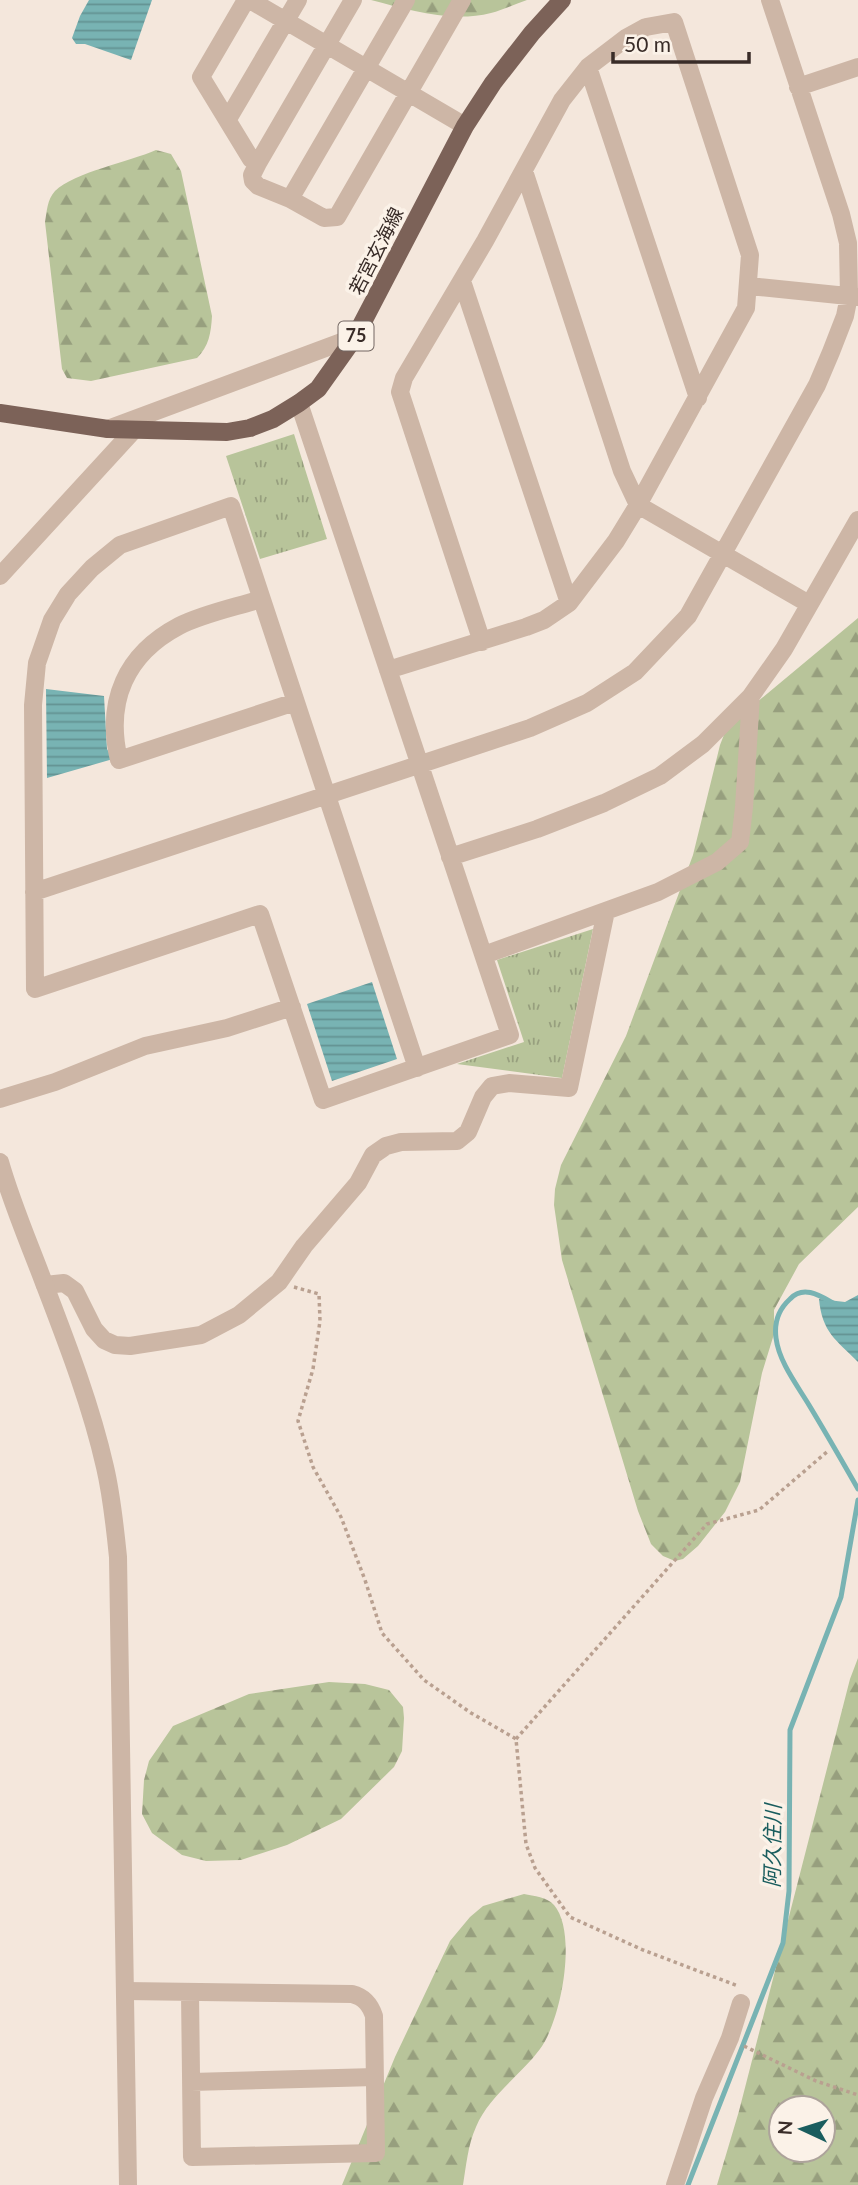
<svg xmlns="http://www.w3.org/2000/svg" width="858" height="2185" font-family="Lato,'Noto Sans JP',sans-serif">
<defs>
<pattern id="forest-firs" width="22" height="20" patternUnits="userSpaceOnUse" patternTransform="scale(1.75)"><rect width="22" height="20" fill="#b8c49a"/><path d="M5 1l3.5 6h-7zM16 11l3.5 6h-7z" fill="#979f7e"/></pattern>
<pattern id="park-tufts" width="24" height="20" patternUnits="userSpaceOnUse" patternTransform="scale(1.75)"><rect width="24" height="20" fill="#b8c49a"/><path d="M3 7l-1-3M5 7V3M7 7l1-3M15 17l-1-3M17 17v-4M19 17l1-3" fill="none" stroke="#979f7e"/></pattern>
<pattern id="water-rules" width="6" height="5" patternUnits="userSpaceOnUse" patternTransform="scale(1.75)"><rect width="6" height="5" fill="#78b3b3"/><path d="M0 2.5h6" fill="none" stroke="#639292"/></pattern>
</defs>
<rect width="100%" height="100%" fill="#f4e7dc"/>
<path fill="url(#forest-firs)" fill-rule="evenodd" d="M371,0H527C515,4 503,10 491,13C451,23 409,10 371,0Z
M156,150L171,154L181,171L212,316C211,333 209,346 197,358L91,381L67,378L62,369L45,222C47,211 47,200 55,191C75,172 129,162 156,150Z
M858,618V1207L799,1264L774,1310V1334L762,1373L740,1482L725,1512L698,1546L683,1559L675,1561L663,1556L651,1544L638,1511L562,1260L554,1205L555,1189L561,1165L626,1036L693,855L720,745L727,727Z
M858,1658V2185H717L739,2111L850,1679ZM781,2108H823V2150H781Z
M329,1682L365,1684L389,1690L403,1707L404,1718L402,1751L394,1767L341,1819L287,1845L241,1860L206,1861L182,1855L152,1833L142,1814L144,1780L149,1761L173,1726L249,1694Z
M524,1894C534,1896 547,1897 554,1905C578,1933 561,2021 540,2049C520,2076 489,2096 476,2127C468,2144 466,2167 463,2185H342L395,2057L450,1941L470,1917L483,1906Z"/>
<path fill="url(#park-tufts)" d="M294,434L327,539L260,559L226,456Z
M593,929L562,1078L457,1064L524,1042L497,960Z"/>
<path fill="url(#water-rules)" d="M89,0H152L131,60L85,44H76L72,38L80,16Z
M46,689L104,696L107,749L113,759L47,778Z
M372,982L397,1059L332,1081L307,1004Z
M858,1295V1362C836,1340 822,1332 819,1299L845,1302Z"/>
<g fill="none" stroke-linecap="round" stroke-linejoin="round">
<path stroke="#78b3b3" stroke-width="5" d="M833,1303C819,1295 803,1285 790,1299C779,1309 774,1323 776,1338C779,1362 797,1385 809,1405C826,1433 842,1461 858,1489
M688,2185L783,1943L789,1891L790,1730L841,1597L858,1500"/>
<path stroke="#b9a090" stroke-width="3.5" stroke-dasharray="3.5 3.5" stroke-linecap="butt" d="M294,1287L319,1294L320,1321L313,1369L298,1421L313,1467L341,1517L365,1580L382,1633L424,1680L471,1713L516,1739L526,1844L535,1868L570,1917L643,1950L738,1986
M516,1739L707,1524L759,1510L828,1451
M744,2046L816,2081L858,2095"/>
<path stroke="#cdb6a6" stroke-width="18" d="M246,0L201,77L251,159L258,163L353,0
M250,0L465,126
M588,67L698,398
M798,87L858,67
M228,119L298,0
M258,163L252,175L253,181L258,186L290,199L324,218L337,217L462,0
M524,171L622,471L638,505L809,604
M290,199L406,0
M462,281L569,603
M749,286L858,297
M299,403L510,1035L323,1100L260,914L35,989L33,705L37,663L52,620L68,594L92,568L120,545L231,506L417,1068
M108,429L355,337
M0,576L134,430
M261,599C236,607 202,614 179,626C126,654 105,701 119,760L295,702
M388,670L526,627L544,620L569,603L616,541L638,505L746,308L750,255L674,22L646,27L626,38L588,67L562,100L485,241L404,378L400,392L482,642
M450,857L537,829L604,803L660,776L703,744L751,696L784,649L858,520
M34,892L530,728L587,703L635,672L688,616L817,385L831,352L845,316L849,296L848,243L841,214L770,0
M484,955L658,892L717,862L740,842L744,807L751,696
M0,1099L55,1082L145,1046L227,1028L292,1007
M45,1285L64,1283L75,1291L94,1329L104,1340L115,1345L130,1346L201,1335L239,1315L279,1282L304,1246L358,1183L373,1155L386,1146L401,1142L457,1141L468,1132L483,1097L492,1086L509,1083L569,1088L606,911
M125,1991L352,1994C364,1997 370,2004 374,2016L376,2153L192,2157L190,1993
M191,2082L375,2077
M675,2185L704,2098L730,2038L741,2003"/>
<path stroke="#cdb6a6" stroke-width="18" d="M0,1162C12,1204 29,1243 44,1283C67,1343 91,1405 105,1467C112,1497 115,1527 118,1557L128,2185"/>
<path stroke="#7c6258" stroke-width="18" d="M0,413L108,429L227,432L250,428L273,419L299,403L318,389L355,337L465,126L493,83L532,33L562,0"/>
</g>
<g text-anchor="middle" stroke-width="7" stroke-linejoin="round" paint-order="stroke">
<rect fill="#fbf2e8" stroke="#736762" stroke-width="2" x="338.5" y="321.5" width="35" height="29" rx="5"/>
<g font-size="18" font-weight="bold" fill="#392c28">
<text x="356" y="342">75</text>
</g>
<g font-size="19" fill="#392c28" stroke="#fbf2e8">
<text transform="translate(376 251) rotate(-63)" y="7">若宮玄海線</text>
</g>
<g font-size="21" font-style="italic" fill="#1a5d5e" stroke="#fbf2e8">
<text transform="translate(773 1846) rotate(-89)" y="7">阿久住川</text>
</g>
</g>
<g transform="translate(802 2129) rotate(274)"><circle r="33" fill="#fbf2e8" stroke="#ada39b" stroke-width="2"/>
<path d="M0-5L12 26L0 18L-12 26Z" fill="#1a5d5e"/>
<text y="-10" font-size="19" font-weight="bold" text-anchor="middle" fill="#392c28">N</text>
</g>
<path d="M613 52v10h136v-10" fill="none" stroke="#392c28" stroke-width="3.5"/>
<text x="624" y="52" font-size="21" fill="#392c28" stroke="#fbf2e8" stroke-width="5" paint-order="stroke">50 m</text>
</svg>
